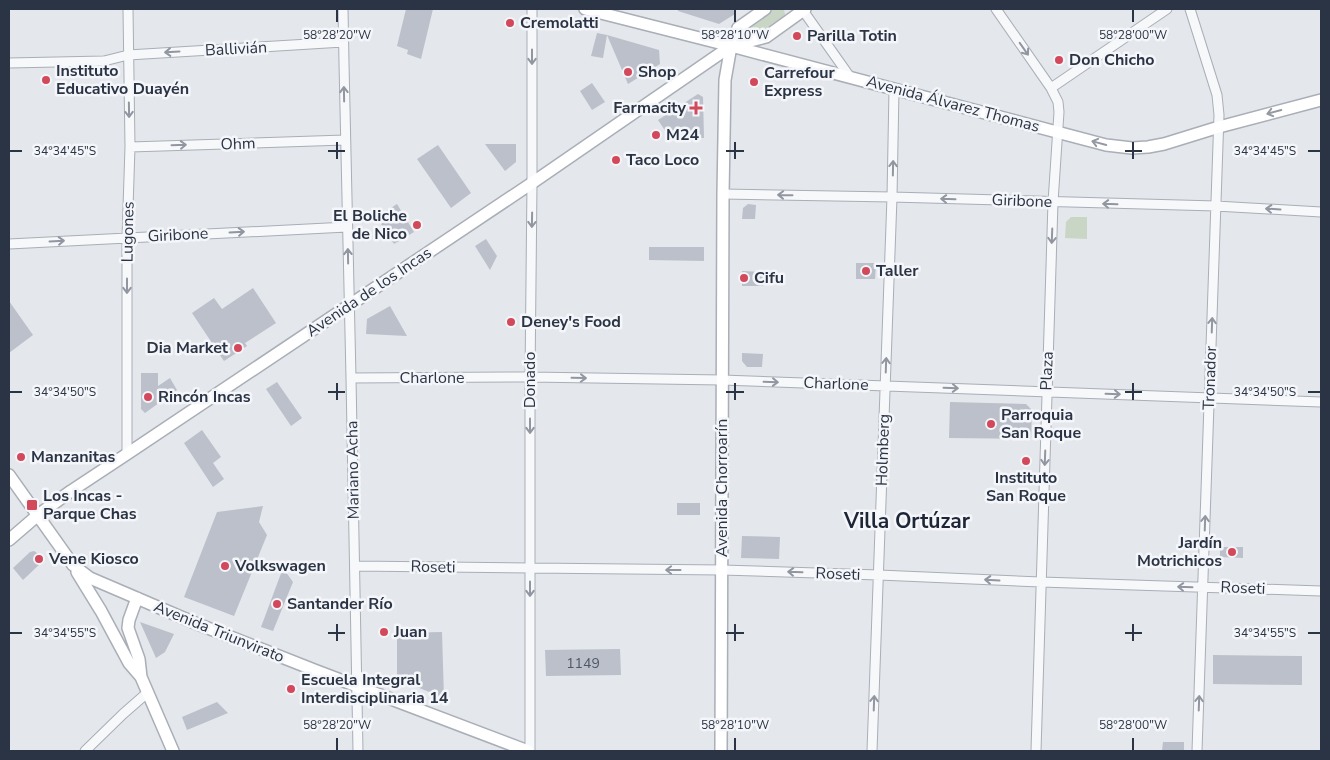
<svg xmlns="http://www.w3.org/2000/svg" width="1330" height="760" font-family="'Nunito Sans',sans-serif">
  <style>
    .green { fill: #c9d6c5 }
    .building { fill: #bbc0ca }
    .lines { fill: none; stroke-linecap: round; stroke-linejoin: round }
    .street-casing { stroke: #a9aeb7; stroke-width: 11 }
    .secondary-casing { stroke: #a9aeb7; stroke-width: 14 }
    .street { stroke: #f7f8fa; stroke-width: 9 }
    .secondary { stroke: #fff; stroke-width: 11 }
    .oneway { stroke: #9196a0 }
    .oneway2 { stroke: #959aa2 }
    .ticks { fill: none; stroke: #2b3445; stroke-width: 2 }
    .poi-dot { fill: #d1495b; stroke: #f4f6f9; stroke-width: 2 }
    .labels { text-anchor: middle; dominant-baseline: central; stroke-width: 5; stroke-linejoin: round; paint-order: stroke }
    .number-label { font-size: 14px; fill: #4f5766 }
    .poi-label { font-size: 16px; font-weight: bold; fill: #2b3445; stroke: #f4f6f9; text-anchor: start }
    .street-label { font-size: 16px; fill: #2b3445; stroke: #f4f6f9 }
    .district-label { font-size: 21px; font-weight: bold; fill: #1d2536; stroke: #f4f6f9 }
    .ticks-label { font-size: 12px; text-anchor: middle; fill: #2b3445; stroke: #f4f6f9; stroke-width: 5; stroke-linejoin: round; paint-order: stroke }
  </style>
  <rect width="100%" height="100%" fill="#e4e7ec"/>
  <!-- green -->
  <path class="green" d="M773,9H784L785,14L784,16L754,36L749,35L746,30L750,24Z
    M1071,217H1087V239L1065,238L1066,222Z"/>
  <!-- building -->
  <path class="building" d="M406,9H433L421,59L407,54L408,50L397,46Z
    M678,9H733L735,14L719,24L678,11Z
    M597,33L607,35L603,58L591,56Z
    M607,35L659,50L660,64L628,84Z
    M592,83L605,102L592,110L580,91Z
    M698,94L703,97L704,138H670L658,120Z
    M485,144H516V162L505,171Z
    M438,145L471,193L451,208L417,159Z
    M397,204L414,232L394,244L381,224L390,218L386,211Z
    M748,204L756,205L755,219H742L743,208Z
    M486,239L497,256L490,270L475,246Z
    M649,247H704V261L649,260Z
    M856,263H876L875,279H856Z
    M742,271L763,272V286H742Z
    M253,288L276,323L245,343L247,346L224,361L192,313L214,298L222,309Z
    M9,301L33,335L9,353Z
    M390,306L407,336L366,334L367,319Z
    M742,353L763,354L762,367H747L742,361Z
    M141,373H158V386L170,378L177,390L145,413L141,409Z
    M277,382L302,418L291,426L266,389Z
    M950,402L1026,404L1032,410L1031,439L949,438Z
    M202,430L221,457L213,463L224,479L213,487L184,443Z
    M677,503H700V515H677Z
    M263,506L259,522L267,535L234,616L184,597L217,512Z
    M742,536L780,537L779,559L741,558Z
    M1220,547H1243V558L1220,557Z
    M34,551L37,553L43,561L23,580L13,568L30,552Z
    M283,568L293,582L273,631L261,627Z
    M140,622L174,634L165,652L156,658Z
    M442,632L444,698L397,679V633Z
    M620,649L621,675L546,676L545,650Z
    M1213,655L1302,656V685L1213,684Z
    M217,702L228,713L187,730L182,717Z
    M1163,742H1184V751H1162Z"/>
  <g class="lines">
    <defs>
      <path id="street" d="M343,9L344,63L351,378L358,751
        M802,9L850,77
        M996,9L1051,88L1058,102L1059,112L1053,202L1036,751
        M1190,9L1217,95L1219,115L1197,751
        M9,63L104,61L128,55L343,42
        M1051,88L1167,9
        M130,147L345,140
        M723,194L892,197L1216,206L1321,212
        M9,244L347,227
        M351,378L530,377L722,380L1321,402
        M127,454V238L130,147L128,9
        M355,566L722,570L879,575L1041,582L1321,591
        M85,751L123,714L147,693
        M530,751V377L532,183V9
        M872,751L892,197L894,89"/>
      <path id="secondary" d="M585,9L731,46L1106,145L1132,148L1148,147L1164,144L1219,127L1321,100
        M9,475L73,565L90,578L195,623L317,671L528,751
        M9,540L38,515L71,491L127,454L532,183L731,46L766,37L805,9
        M77,572L101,611L129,663L141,677
        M137,598L129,620L128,628L139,659L141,677L173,751
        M721,751L723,194L725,80L731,46L738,28L765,9"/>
    </defs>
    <!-- street casing -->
    <use href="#street" class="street-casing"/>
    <!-- secondary casing -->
    <use href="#secondary" class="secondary-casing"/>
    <!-- street -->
    <use href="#street" class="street"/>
    <!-- secondary -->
    <use href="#secondary" class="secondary"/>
  </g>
  <!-- one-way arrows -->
  <defs><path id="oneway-shaft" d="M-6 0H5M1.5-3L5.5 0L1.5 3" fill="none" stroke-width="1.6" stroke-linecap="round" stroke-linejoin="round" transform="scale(1.25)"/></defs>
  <g class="oneway">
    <use href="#oneway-shaft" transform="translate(1024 49) rotate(55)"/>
    <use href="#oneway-shaft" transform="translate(172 52) rotate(177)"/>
    <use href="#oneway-shaft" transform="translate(532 57) rotate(90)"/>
    <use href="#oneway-shaft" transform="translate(344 94) rotate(-91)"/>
    <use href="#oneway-shaft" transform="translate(129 110) rotate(89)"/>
    <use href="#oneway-shaft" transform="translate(179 145) rotate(-2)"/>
    <use href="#oneway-shaft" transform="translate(893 168) rotate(-89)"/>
    <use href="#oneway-shaft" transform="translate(785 195) rotate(-179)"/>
    <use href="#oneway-shaft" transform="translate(948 199) rotate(-178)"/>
    <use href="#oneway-shaft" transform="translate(1110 204) rotate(-178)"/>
    <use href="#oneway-shaft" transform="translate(1273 209) rotate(-177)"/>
    <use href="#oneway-shaft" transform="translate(532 220) rotate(91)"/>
    <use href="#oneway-shaft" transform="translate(237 232) rotate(-3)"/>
    <use href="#oneway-shaft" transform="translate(1052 236) rotate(92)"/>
    <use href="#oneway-shaft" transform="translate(57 241) rotate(-3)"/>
    <use href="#oneway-shaft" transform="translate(348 256) rotate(-91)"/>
    <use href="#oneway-shaft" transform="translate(127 286) rotate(90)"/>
    <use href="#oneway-shaft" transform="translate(1212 325) rotate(-88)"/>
    <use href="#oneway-shaft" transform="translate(886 365) rotate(-88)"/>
    <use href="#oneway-shaft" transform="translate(579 378) rotate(1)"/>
    <use href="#oneway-shaft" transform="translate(771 382) rotate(2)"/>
    <use href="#oneway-shaft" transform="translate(951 388) rotate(2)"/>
    <use href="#oneway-shaft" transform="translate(1113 394) rotate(2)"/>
    <use href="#oneway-shaft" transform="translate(530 426) rotate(90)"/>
    <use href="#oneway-shaft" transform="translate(1045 458) rotate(92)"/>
    <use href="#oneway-shaft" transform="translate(1205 523) rotate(-88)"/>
    <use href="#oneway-shaft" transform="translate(673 570) rotate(-180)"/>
    <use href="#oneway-shaft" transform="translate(795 572) rotate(-178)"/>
    <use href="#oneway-shaft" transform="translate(992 580) rotate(-177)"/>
    <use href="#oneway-shaft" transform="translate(1185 587) rotate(-178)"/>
    <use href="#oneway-shaft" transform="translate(530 589) rotate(90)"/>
    <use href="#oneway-shaft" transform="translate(874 703) rotate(-88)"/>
    <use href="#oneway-shaft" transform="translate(1199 703) rotate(-88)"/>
  </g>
  <g class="oneway2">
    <use href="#oneway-shaft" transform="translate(1274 112) rotate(165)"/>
    <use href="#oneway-shaft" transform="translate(1099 143) rotate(-165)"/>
  </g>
  <!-- ticks -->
  <path class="ticks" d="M337,10V22M735,10V22M1133,10V22M337,142V159M735,142V159M1133,142V159M10,151H22M328,151H345M726,151H744M1125,151H1142M1308,151H1320M337,383V400M735,383V400M1133,383V400M10,392H22M328,392H345M726,392H744M1125,392H1142M1308,392H1320M337,624V641M735,624V641M1133,624V641M10,633H22M328,633H345M726,633H744M1125,633H1142M1308,633H1320M337,738V750M735,738V750M1133,738V750"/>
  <!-- markers -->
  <g class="poi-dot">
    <circle cx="510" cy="23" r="5"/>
    <circle cx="797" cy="36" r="5"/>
    <circle cx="1059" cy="60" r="5"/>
    <circle cx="628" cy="72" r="5"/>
    <circle cx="46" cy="80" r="5"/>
    <circle cx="754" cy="82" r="5"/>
    <path d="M693.5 100.5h5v5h5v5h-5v5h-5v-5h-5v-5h5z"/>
    <circle cx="656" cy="135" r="5"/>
    <circle cx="616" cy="160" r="5"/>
    <circle cx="417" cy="225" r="5"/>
    <circle cx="866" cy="271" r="5"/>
    <circle cx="744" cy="278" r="5"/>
    <circle cx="511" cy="322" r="5"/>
    <circle cx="238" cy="348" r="5"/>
    <circle cx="148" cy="397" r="5"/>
    <circle cx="991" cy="424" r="5"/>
    <circle cx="21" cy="457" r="5"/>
    <circle cx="1026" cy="461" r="5"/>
    <rect x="26" y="499" width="12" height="12" rx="2.5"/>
    <circle cx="1232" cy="552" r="5"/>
    <circle cx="39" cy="559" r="5"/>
    <circle cx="225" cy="566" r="5"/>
    <circle cx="277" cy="604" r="5"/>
    <circle cx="384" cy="632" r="5"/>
    <circle cx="291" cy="689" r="5"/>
  </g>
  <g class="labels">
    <!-- number labels -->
    <g class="number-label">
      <text x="583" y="663">1149</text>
    </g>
    <!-- poi labels -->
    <g class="poi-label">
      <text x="520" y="23">Cremolatti</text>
      <text x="807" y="36">Parilla Totin</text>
      <text x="1069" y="60">Don Chicho</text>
      <text x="56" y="71">Instituto<tspan x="56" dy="18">Educativo Duayén</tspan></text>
      <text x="638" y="72">Shop</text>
      <text x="764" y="73">Carrefour<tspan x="764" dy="18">Express</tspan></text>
      <text x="686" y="108" text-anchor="end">Farmacity</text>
      <text x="666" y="135">M24</text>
      <text x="626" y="160">Taco Loco</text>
      <text x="407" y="216" text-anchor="end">El Boliche<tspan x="407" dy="18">de Nico</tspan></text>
      <text x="876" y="271">Taller</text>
      <text x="754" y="278">Cifu</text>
      <text x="521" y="322">Deney's Food</text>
      <text x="228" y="348" text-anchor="end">Dia Market</text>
      <text x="158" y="397">Rincón Incas</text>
      <text x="1001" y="415">Parroquia<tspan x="1001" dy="18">San Roque</tspan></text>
      <text x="31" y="457">Manzanitas</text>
      <text x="1026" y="478" text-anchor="middle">Instituto<tspan x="1026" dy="18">San Roque</tspan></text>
      <text x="43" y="496">Los Incas -<tspan x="43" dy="18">Parque Chas</tspan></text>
      <text x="1222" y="543" text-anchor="end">Jardín<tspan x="1222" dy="18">Motrichicos</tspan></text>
      <text x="49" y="559">Vene Kiosco</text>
      <text x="235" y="566">Volkswagen</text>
      <text x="287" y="604">Santander Río</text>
      <text x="394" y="632">Juan</text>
      <text x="301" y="680">Escuela Integral<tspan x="301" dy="18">Interdisciplinaria 14</tspan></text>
    </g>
    <!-- street labels -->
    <g class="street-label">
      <text transform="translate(236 49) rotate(-3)">Ballivián</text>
      <text transform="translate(953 104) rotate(15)">Avenida Álvarez Thomas</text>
      <text transform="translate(238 144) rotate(-2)">Ohm</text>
      <text transform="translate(1022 201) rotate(2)">Giribone</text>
      <text transform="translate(128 232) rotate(-89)">Lugones</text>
      <text transform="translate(178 235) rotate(-3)">Giribone</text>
      <text transform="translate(369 292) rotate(-34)">Avenida de los Incas</text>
      <text transform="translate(1047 371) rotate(-88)">Plaza</text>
      <text x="432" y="378">Charlone</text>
      <text transform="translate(1210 378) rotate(-88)">Tronador</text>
      <text transform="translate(530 380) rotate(-90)">Donado</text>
      <text transform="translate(836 384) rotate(2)">Charlone</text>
      <text transform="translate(883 450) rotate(-88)">Holmberg</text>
      <text transform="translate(353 470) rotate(-91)">Mariano Acha</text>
      <text transform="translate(722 488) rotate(-90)">Avenida Chorroarín</text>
      <text transform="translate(433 567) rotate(1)">Roseti</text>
      <text transform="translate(838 574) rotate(2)">Roseti</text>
      <text transform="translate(1243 588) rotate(2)">Roseti</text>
      <text transform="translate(219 632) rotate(22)">Avenida Triunvirato</text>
    </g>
    <!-- district labels -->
    <g class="district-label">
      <text x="907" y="521">Villa Ortúzar</text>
    </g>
  </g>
  <g class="ticks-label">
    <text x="337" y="39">58°28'20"W</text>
    <text x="735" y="39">58°28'10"W</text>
    <text x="1133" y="39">58°28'00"W</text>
    <text x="65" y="155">34°34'45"S</text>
    <text x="1265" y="155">34°34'45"S</text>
    <text x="65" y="396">34°34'50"S</text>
    <text x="1265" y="396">34°34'50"S</text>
    <text x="65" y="637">34°34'55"S</text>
    <text x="1265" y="637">34°34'55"S</text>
    <text x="337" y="729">58°28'20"W</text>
    <text x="735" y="729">58°28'10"W</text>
    <text x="1133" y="729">58°28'00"W</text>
  </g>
  <!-- border -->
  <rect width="1330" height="760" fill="none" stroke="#2b3445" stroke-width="20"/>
</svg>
